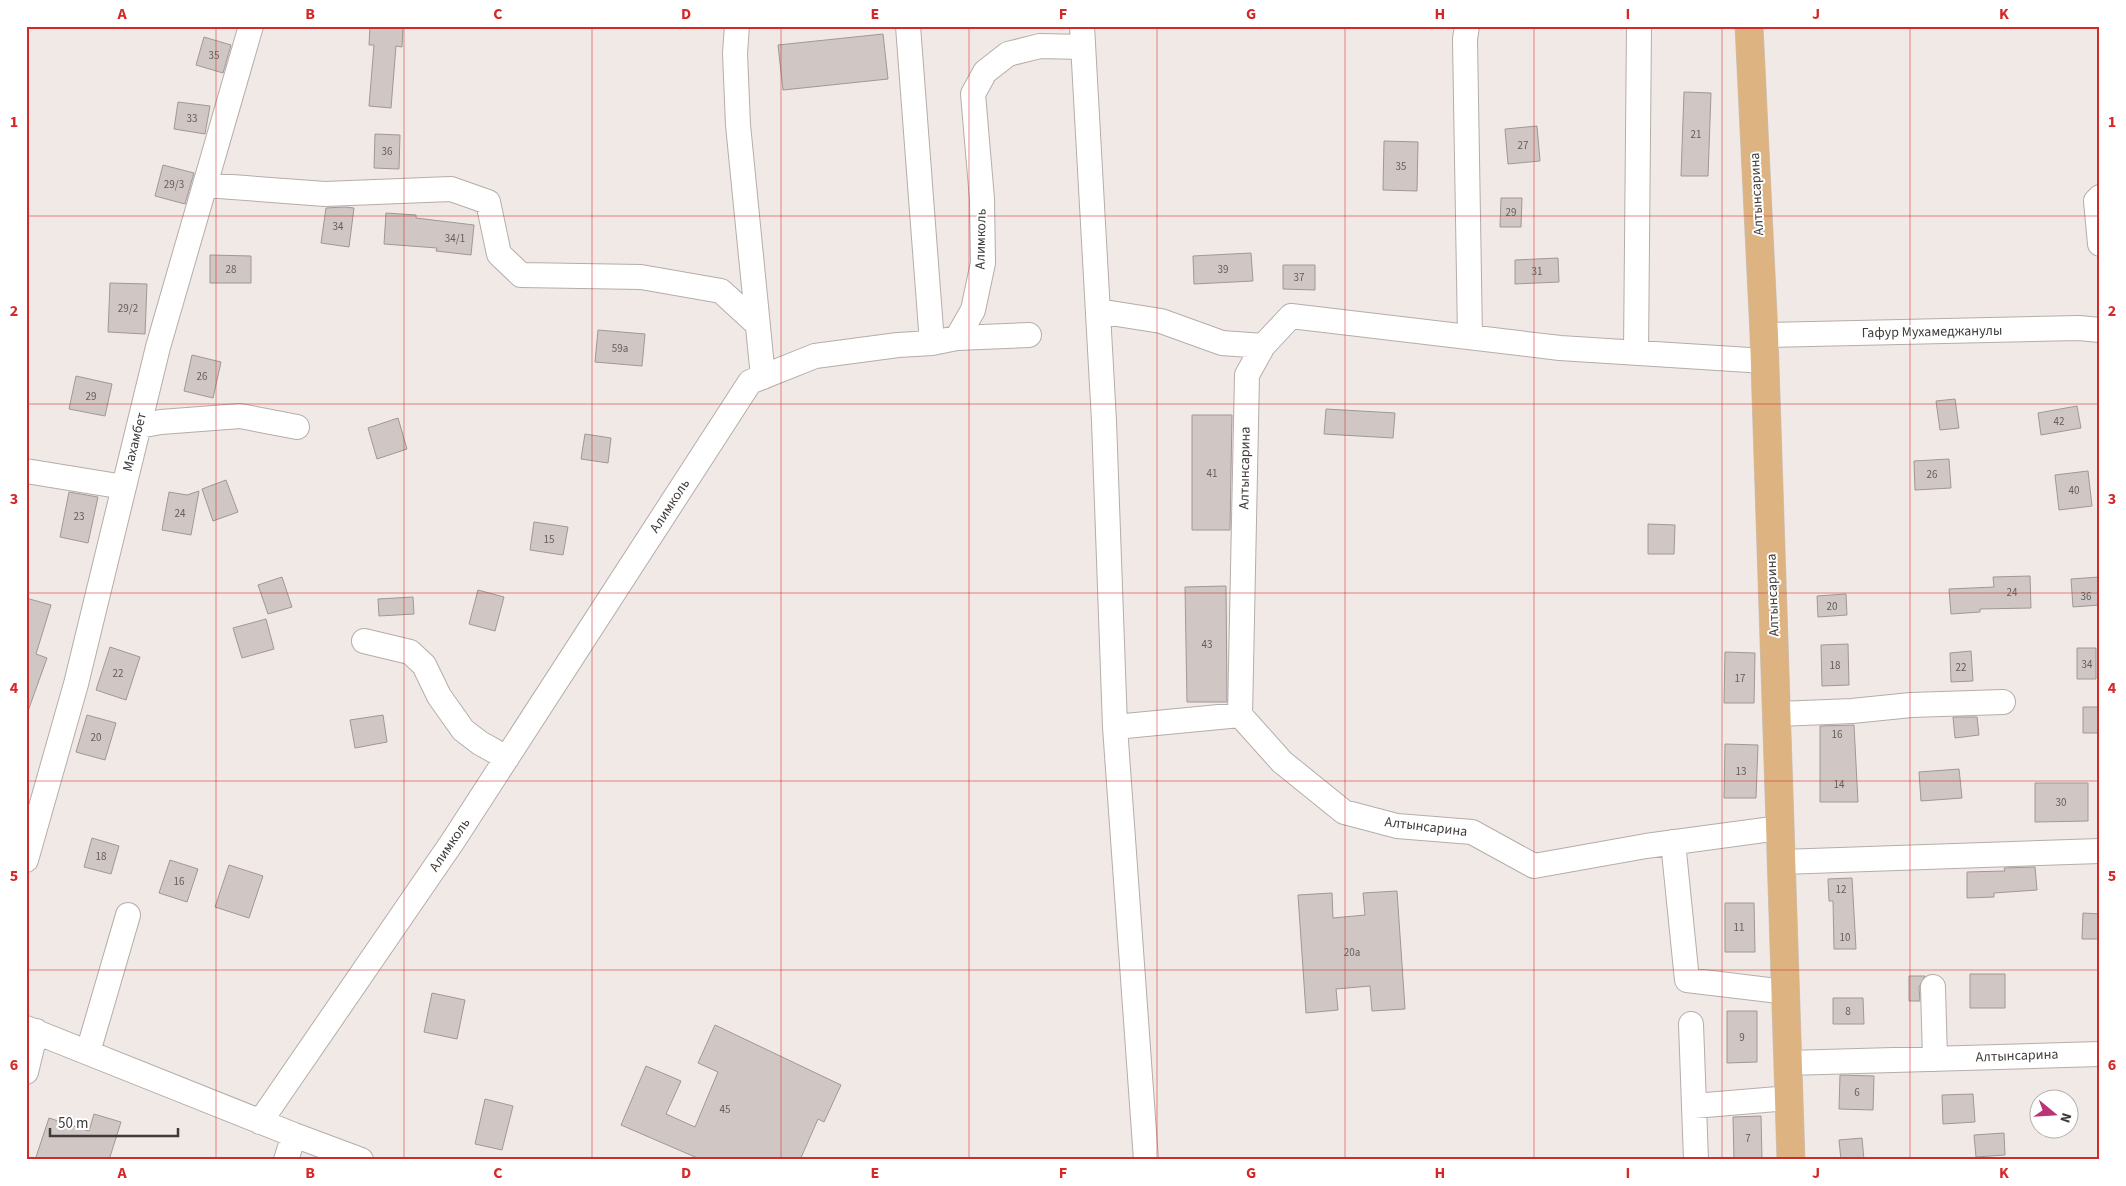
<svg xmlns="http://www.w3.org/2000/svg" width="2126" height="1186" font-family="'Source Sans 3',sans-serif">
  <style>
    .building { fill: #d0c7c4; stroke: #a09895 }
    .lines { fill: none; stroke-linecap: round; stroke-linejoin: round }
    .minor-casing { stroke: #b5ada9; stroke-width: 26 }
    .major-casing { stroke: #c9c8c8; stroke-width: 29 }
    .minor { stroke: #fff; stroke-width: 24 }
    .major { stroke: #ddb382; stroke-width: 28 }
    .grid { fill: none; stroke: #d62828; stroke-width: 1; stroke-opacity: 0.55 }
    .labels { text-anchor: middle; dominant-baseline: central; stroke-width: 4; stroke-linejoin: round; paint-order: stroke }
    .number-label { font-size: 11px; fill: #625e5c }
    .street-label { font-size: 14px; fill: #3e3b39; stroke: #fff }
    .neatline { fill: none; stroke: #d62828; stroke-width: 2 }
    .grid-label { font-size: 16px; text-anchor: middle; font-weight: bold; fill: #d62828 }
  </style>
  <rect width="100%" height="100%" fill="#f1e9e5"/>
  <!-- building -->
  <path class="building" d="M370,26H403L402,47L396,46L391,108L369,106L374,45H369Z
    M883,34L888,79L783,90L778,45Z
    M204,37L231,45L223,73L196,65Z
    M1684,92L1711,93L1708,176H1681Z
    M178,102L210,106L205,134L174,129Z
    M1537,126L1540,161L1508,164L1505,129Z
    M375,134L400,135L399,169L374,168Z
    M1384,141L1418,142L1417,191L1383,190Z
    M163,165L194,173L185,204L155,196Z
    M1501,198H1522L1521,227H1500Z
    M345,207L354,208L349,247L321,243L326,208Z
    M386,213L416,215V218L474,225L471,255L436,251L437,248L384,244Z
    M1251,253L1253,281L1194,284L1193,256Z
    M210,255L251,256V283H210Z
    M1558,258L1559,282L1515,284V260Z
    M1283,265H1315V290L1283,289Z
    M110,283L147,284L145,334L108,332Z
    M598,330L645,334L642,366L595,362Z
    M192,355L221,362L213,398L184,391Z
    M76,376L112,384L105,416L69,409Z
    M1955,399L1959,428L1940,430L1936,401Z
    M2077,406L2081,428L2041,435L2038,413Z
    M1326,409L1395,413L1393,438L1324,434Z
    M1192,415H1232L1230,530H1192Z
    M398,418L407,449L377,459L368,428Z
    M585,434L611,438L608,463L581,459Z
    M1949,459L1951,488L1915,490L1914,461Z
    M2088,471L2092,506L2059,510L2055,475Z
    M226,480L238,512L213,521L202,489Z
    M199,491L191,535L162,530L169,492L187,495Z
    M69,492L98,497L88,543L60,537Z
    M534,522L568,527L563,555L530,550Z
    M1648,524L1675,525L1674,554H1648Z
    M2030,576L2031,608L1980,609V612L1951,614L1949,589L1994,587L1993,577Z
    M282,577L292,607L268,614L258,585Z
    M2099,577L2100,605L2073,607L2071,579Z
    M1226,586L1227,702H1187L1185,587Z
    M478,590L504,597L495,631L469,624Z
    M1846,594L1847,615L1818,617L1817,596Z
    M413,597L414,614L379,616L378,599Z
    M26,598L51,605L36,654L47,658L28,711Z
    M266,619L274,649L242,658L233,628Z
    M1848,644L1849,685L1822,686L1821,645Z
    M110,647L140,657L126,700L96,690Z
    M2077,648H2096V679H2077Z
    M1971,651L1973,681L1951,682L1950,653Z
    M1725,652L1755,653L1754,703H1724Z
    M2083,707H2100V733H2083Z
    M87,715L116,723L105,760L76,752Z
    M383,715L387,742L355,748L350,720Z
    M1953,717H1977L1979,735L1955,738Z
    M1854,725L1858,802H1820V726Z
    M1725,744L1758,745L1756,798H1724Z
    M1959,769L1962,798L1921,801L1919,772Z
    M2035,783H2088V821L2035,822Z
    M92,838L119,846L111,874L84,867Z
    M170,860L198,869L187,902L159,893Z
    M229,865L263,876L249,918L215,907Z
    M2035,867L2037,890L1994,893V897L1967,898V872L2005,871L2004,868Z
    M1852,878L1856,949H1834L1833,901H1829L1828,879Z
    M1397,891L1405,1009L1372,1011L1370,986L1336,989L1338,1010L1306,1013L1298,895L1332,893L1333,918L1365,915L1363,893Z
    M1725,903H1754L1755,952H1725Z
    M2083,913L2100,914V939H2082Z
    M1970,974H2005V1008H1970Z
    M1909,976H1925L1919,987L1920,1001H1909Z
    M432,993L465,1000L457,1039L424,1032Z
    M1833,998H1863L1864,1024H1833Z
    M1727,1011H1757V1062L1727,1063Z
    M715,1025L841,1085L824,1122L818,1119L800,1160H702L621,1125L646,1066L681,1081L666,1114L695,1127L718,1072L698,1063Z
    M1840,1075L1874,1076L1873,1110L1839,1109Z
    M1973,1094L1975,1122L1943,1124L1942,1095Z
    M485,1099L513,1106L502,1150L475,1144Z
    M94,1114L121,1122L109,1160H35L49,1118L89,1131Z
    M1761,1116L1762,1160H1734L1733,1117Z
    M2004,1133L2005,1155L1976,1157L1974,1135Z
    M1862,1138L1864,1160H1841L1839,1140Z"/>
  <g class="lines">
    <defs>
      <path id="minor" d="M737,26L735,53L738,125L763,377
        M908,26L932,343
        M1082,26L1104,421L1115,727L1146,1160
        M1467,26L1465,39L1470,337
        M205,185L325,194L451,189L488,202L499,254L521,275L641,277L721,291L758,325
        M2100,197L2096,201L2100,244
        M1098,311L1161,321L1222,343L1263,346L1291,316L1560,348L1765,361
        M1764,335L2079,328L2100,330
        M957,338L1029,335
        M1263,346L1247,375L1240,715L1282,762L1344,812L1397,826L1472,832L1534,866L1646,846L1780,828
        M1636,352L1639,26
        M139,426L161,422L240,416L297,427
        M26,471L124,487
        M364,641L410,652L424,665L439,696L463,730L480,743L507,758
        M1777,714L1852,711L1911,705L2003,702
        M1115,727L1240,715
        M1673,842L1687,980L1786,992
        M26,860L76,684L158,347L251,26
        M1782,862L2100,851
        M1933,987L1935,1059
        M1691,1024L1696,1160
        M26,1028L294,1135L361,1160
        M88,1052L128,915
        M1788,1063L2100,1054
        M26,1072L36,1031
        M1694,1106L1789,1098
        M260,1122L453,841L750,382L815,356L898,345L932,343L957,338L973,310L983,263L982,199L973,94L985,72L1008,54L1040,46L1083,47
        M286,1160L294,1135"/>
      <path id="major" d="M1749,26L1764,335L1791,1160"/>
    </defs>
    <!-- minor casing -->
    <use href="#minor" class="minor-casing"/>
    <!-- major casing -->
    <use href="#major" class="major-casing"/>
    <!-- minor -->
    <use href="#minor" class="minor"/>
    <!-- major -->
    <use href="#major" class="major"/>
  </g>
  <!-- grid -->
  <path class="grid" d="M216,26V1160M404,26V1160M592,26V1160M781,26V1160M969,26V1160M1157,26V1160M1345,26V1160M1534,26V1160M1722,26V1160M1910,26V1160M26,216H2100M26,404H2100M26,593H2100M26,781H2100M26,970H2100"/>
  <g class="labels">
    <!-- number labels -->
    <g class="number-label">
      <text x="214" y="55">35</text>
      <text x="192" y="118">33</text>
      <text x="1696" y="134">21</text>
      <text x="1523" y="145">27</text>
      <text x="387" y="151">36</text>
      <text x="1401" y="166">35</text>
      <text x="174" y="184">29/3</text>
      <text x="1511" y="212">29</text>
      <text x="338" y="226">34</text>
      <text x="455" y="238">34/1</text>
      <text x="231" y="269">28</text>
      <text x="1223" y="269">39</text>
      <text x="1537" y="271">31</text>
      <text x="1299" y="277">37</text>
      <text x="128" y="308">29/2</text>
      <text x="620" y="348">59а</text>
      <text x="202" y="376">26</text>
      <text x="91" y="396">29</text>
      <text x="2059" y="421">42</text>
      <text x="1212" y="473">41</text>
      <text x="1932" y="474">26</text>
      <text x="2074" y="490">40</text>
      <text x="180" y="513">24</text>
      <text x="79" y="516">23</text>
      <text x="549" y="539">15</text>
      <text x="2012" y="592">24</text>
      <text x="2086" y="596">36</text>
      <text x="1832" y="606">20</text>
      <text x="1207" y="644">43</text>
      <text x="2087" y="664">34</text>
      <text x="1835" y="665">18</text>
      <text x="1961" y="667">22</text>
      <text x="118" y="673">22</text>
      <text x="1740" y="678">17</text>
      <text x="1837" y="734">16</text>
      <text x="96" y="737">20</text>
      <text x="1741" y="771">13</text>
      <text x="1839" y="784">14</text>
      <text x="2061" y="802">30</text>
      <text x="101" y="856">18</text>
      <text x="179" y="881">16</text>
      <text x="1841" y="889">12</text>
      <text x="1739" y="927">11</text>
      <text x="1845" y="937">10</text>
      <text x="1352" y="952">20а</text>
      <text x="1848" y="1011">8</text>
      <text x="1742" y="1037">9</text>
      <text x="1857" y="1092">6</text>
      <text x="725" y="1109">45</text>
      <text x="1748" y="1138">7</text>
    </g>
    <!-- street labels -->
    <g class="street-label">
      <text transform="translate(1757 194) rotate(-93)">Алтынсарина</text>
      <text transform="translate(981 239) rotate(-89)">Алимколь</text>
      <text transform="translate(1932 332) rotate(-1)">Гафур Мухамеджанулы</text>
      <text transform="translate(135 442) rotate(-76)">Махамбет</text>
      <text transform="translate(1245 468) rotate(-89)">Алтынсарина</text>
      <text transform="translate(670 506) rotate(-57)">Алимколь</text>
      <text transform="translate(1773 595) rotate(-92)">Алтынсарина</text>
      <text transform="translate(1426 827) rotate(7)">Алтынсарина</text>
      <text transform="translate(450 845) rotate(-56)">Алимколь</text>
      <text transform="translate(2017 1056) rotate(-2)">Алтынсарина</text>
    </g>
  </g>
  <!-- border -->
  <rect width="2126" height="1186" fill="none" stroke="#ffffff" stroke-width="55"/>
  <!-- north arrow -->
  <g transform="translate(2054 1114) rotate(108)"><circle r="24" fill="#ffffff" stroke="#b2b1b0"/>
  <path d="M0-4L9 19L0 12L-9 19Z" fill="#ba3477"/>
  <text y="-8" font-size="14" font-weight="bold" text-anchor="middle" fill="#3e3b39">N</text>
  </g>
  <!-- scale -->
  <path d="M50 1128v8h128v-8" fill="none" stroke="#3e3b39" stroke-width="2.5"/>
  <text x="58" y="1128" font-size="15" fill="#3e3b39" stroke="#ffffff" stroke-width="4" paint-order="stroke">50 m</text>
  <rect x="28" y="28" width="2070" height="1130" class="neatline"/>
  <g class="grid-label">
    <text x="122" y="19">A</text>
    <text x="310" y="19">B</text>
    <text x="498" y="19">C</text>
    <text x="686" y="19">D</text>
    <text x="875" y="19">E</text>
    <text x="1063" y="19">F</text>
    <text x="1251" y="19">G</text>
    <text x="1440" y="19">H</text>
    <text x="1628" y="19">I</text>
    <text x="1816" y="19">J</text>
    <text x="2004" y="19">K</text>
    <text x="14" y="127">1</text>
    <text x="2112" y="127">1</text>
    <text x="14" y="316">2</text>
    <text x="2112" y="316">2</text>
    <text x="14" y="504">3</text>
    <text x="2112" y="504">3</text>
    <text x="14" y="693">4</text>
    <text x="2112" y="693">4</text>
    <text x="14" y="881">5</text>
    <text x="2112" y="881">5</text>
    <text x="14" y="1070">6</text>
    <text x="2112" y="1070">6</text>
    <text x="122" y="1178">A</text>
    <text x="310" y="1178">B</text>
    <text x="498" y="1178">C</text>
    <text x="686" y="1178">D</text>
    <text x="875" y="1178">E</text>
    <text x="1063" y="1178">F</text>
    <text x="1251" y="1178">G</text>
    <text x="1440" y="1178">H</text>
    <text x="1628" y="1178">I</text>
    <text x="1816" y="1178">J</text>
    <text x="2004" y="1178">K</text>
  </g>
</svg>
